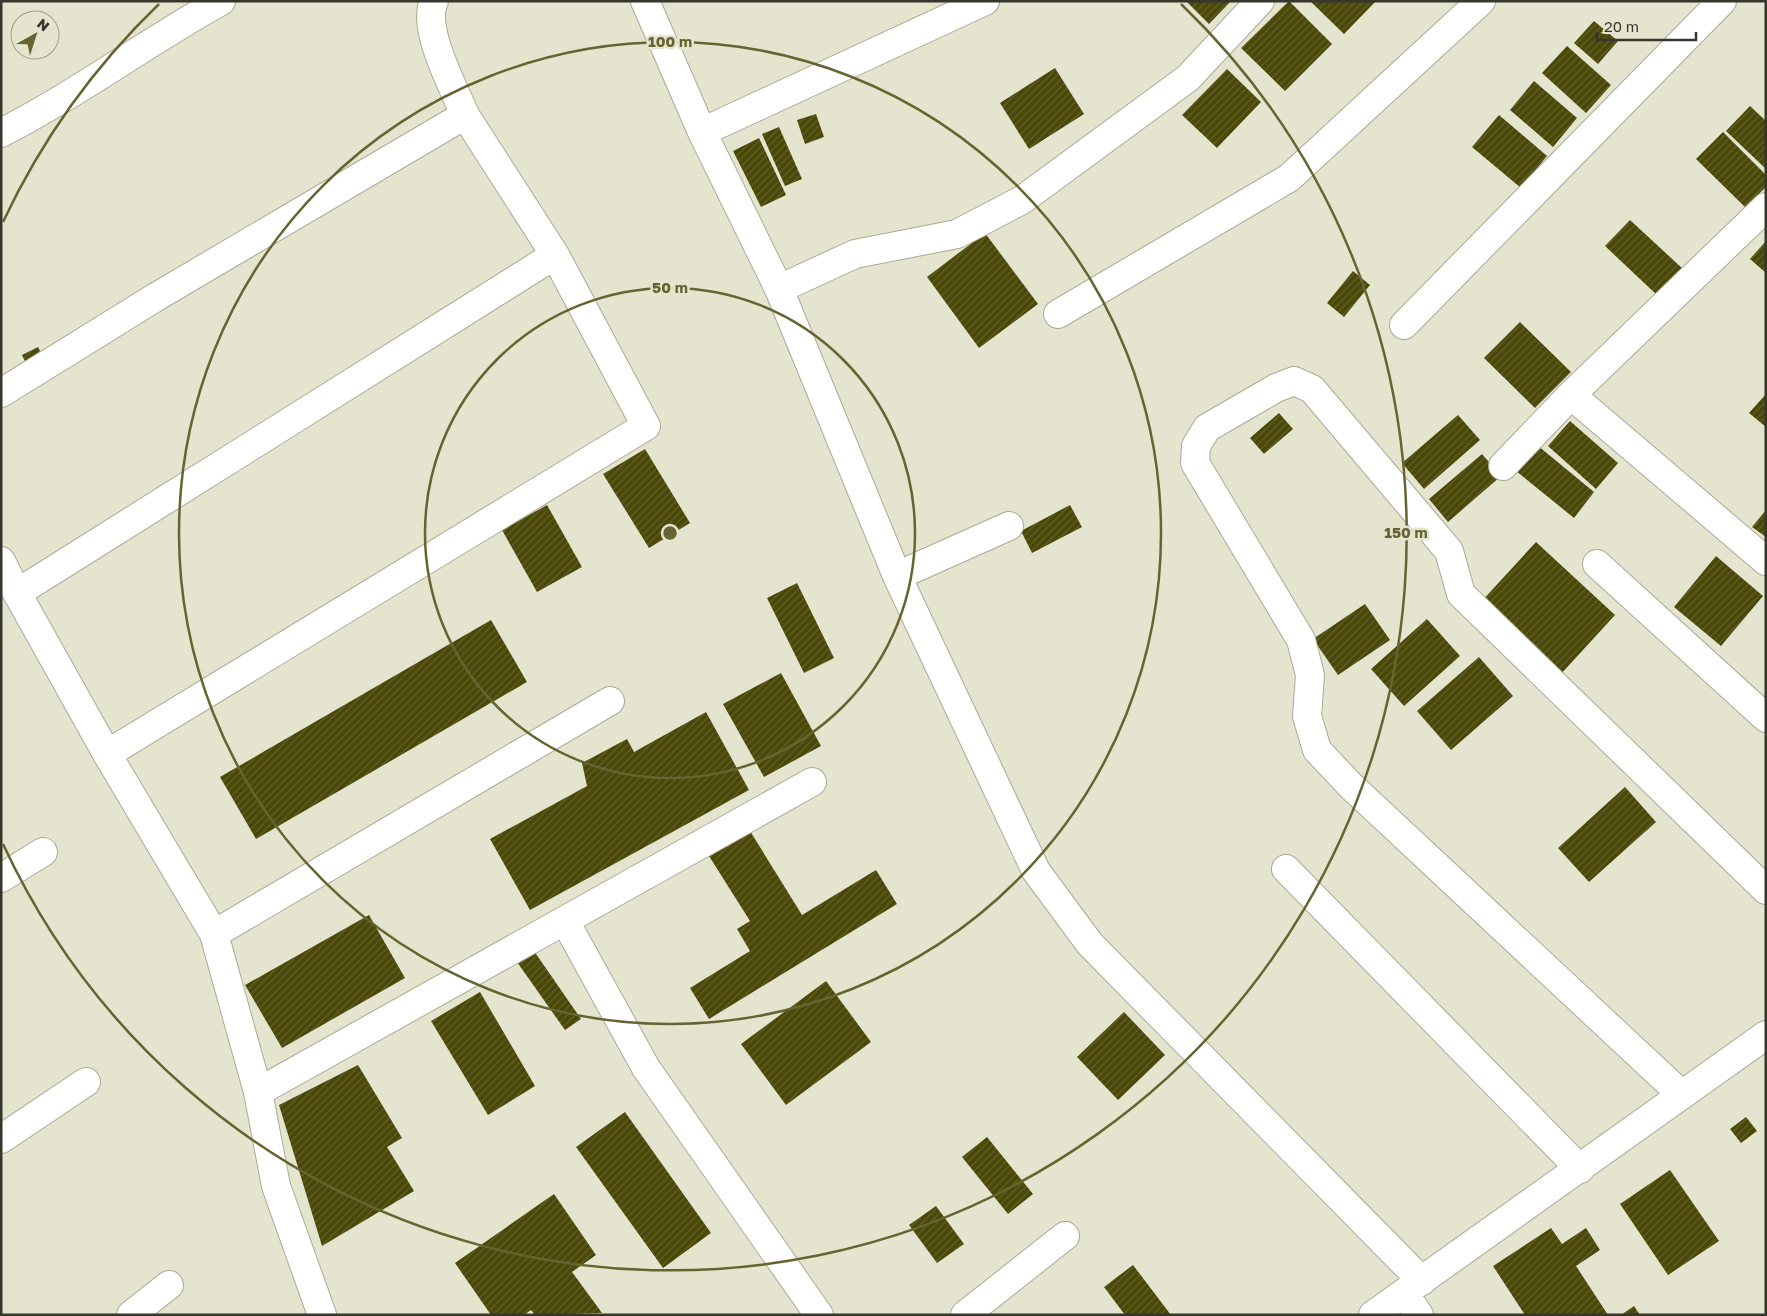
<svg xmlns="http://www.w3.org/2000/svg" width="1767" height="1316" font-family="'Golos Text',sans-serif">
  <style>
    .building { fill: url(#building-hatch) }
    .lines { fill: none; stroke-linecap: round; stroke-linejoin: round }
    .minor-casing { stroke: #aaaa95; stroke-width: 30 }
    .minor { stroke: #fff; stroke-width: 28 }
    .ring { fill: none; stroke: #676431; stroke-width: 2.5 }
    .centre { fill: #676431; stroke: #e5e5cf; stroke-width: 2.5 }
    .ring-label { font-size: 15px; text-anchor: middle; font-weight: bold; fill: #676431; stroke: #e5e5cf; stroke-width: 5; stroke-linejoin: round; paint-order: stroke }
  </style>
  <defs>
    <pattern id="building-hatch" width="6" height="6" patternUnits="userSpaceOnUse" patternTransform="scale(1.25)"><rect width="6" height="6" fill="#4a4707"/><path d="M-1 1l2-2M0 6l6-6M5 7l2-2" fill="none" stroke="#62602c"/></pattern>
  </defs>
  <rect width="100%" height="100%" fill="#e5e5cf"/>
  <!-- building -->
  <path class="building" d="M1186,1H1231L1209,24Z
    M1289,1L1332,44L1285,91L1241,48Z
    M1310,1H1376L1344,34Z
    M1594,21L1618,41L1598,64L1574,43Z
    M1567,46L1611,85L1586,113L1542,73Z
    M1055,68L1084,114L1029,149L1000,103Z
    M1227,69L1261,102L1217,148L1182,115Z
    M1534,81L1577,118L1553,147L1510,110Z
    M1750,106L1766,121V169L1726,131Z
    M816,114L824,137L805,144L797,120Z
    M1499,115L1547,156L1521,188L1472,147Z
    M779,127L802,179L785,186L762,134Z
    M1723,132L1766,175V187L1745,207L1696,159Z
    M759,138L786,195L761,207L733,151Z
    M1630,220L1683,269L1658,296L1605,246Z
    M985,233L1038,304L979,348L927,277Z
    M1766,241V273L1750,259Z
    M1353,271L1370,285L1344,317L1327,303Z
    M1520,322L1571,372L1535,408L1484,358Z
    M38,347L46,362L29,370L22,355Z
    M1766,394V427L1749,413Z
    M1279,413L1293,429L1264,454L1250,438Z
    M1458,415L1480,440L1424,489L1402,463Z
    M1570,421L1618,463L1596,489L1548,446Z
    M1537,445L1594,492L1574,518L1516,471Z
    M645,449L690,523L649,548L603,474Z
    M1482,454L1501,476L1448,522L1429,499Z
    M547,505L582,567L537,592L502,530Z
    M1070,505L1082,527L1032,553L1021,531Z
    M1766,510V537L1752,527Z
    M1536,542L1615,615L1560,675L1480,603Z
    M1716,556L1763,596L1721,646L1674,607Z
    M797,583L834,658L804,673L767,598Z
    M1365,604L1390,640L1338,675L1313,639Z
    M1427,619L1460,656L1404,706L1371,669Z
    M491,620L527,682L256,839L220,777Z
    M1479,657L1513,696L1451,750L1417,711Z
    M781,673L821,746L764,777L723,704Z
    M706,712L749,790L530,910L490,839L587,786L582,763L627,739L634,752Z
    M1625,787L1656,822L1589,882L1558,848Z
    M750,831L802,915L876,870L897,904L709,1019L690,988L750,951L737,929L750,921L709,856Z
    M369,915L405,978L282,1048L245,985Z
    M534,951L581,1019L565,1030L517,962Z
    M826,981L871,1042L786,1105L741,1044Z
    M480,992L535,1086L488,1115L431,1021Z
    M1124,1012L1165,1055L1118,1100L1077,1057Z
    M358,1065L402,1138L387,1147L414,1191L322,1246L279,1105Z
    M625,1112L711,1233L663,1268L576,1147Z
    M1746,1117L1757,1131L1741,1143L1730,1129Z
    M987,1137L1033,1194L1008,1214L962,1157Z
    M1670,1170L1719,1241L1668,1275L1620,1204Z
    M554,1194L596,1255L572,1272L602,1313L535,1315L531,1310L524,1315H491L455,1263Z
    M936,1206L964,1244L937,1263L909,1225Z
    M1551,1228L1562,1244L1586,1228L1600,1250L1576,1266L1608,1315H1525L1493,1266Z
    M1133,1265L1171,1315H1125L1104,1287Z
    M1634,1306L1640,1315H1621Z"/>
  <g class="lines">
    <defs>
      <path id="minor" d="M645,1L702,132L779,289L897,576L1036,871L1090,944L1422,1281
        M702,132L985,1
        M1,133C77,94 146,43 221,1
        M779,289L855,254L957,234L1022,200L1188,78L1260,1
        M1058,314L1289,178L1481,1
        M1404,325L1722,1
        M1,393L156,297L465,115C454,88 421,28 434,1
        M1571,395L1766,561
        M1503,466L1571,395L1766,207
        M1,561L17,593L107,754L214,934L258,1092L276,1186L322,1315
        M1597,564L1766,718
        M897,576L1009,526
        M17,593L555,255
        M107,754L646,426L555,255L465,115
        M1286,869L1580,1169
        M1,878L43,852
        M565,921L646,1068L819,1315
        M214,934L610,701
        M258,1092L812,782
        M1682,1095L1351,786L1317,750L1307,716L1310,675L1301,640L1195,463L1196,446L1207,428L1276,388L1294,381L1312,389L1449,551L1461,594L1766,890
        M1,1139L86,1082
        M1405,1294L1419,1315
        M131,1315L169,1285
        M965,1315L1065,1236
        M1373,1315L1766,1035"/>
    </defs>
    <!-- minor casing -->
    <use href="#minor" class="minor-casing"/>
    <!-- minor -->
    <use href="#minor" class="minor"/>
  </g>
  <!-- distance rings -->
  <g class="ring">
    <circle cx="670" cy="533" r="245"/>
    <circle cx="670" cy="533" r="491"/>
    <path d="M3 222A736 736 0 0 1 159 4M1181 4A736 736 0 1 1 3 844"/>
  </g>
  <circle cx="670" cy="533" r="8" class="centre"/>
  <g class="ring-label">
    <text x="670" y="47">100 m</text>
    <text x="670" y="293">50 m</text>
    <text x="1406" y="538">150 m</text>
  </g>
  <!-- border -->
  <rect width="1767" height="1316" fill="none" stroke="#36362d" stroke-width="5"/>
  <!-- north arrow -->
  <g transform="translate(35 35) rotate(39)"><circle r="24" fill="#e5e5cf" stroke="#9f9f8e"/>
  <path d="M0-4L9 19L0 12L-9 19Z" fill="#676431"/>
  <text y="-8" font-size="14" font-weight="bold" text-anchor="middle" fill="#36362d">N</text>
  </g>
  <!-- scale -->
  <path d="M1597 32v8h99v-8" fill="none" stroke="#36362d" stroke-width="2.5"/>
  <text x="1604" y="32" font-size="15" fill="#36362d" stroke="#e5e5cf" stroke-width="4" paint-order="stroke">20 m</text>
</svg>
